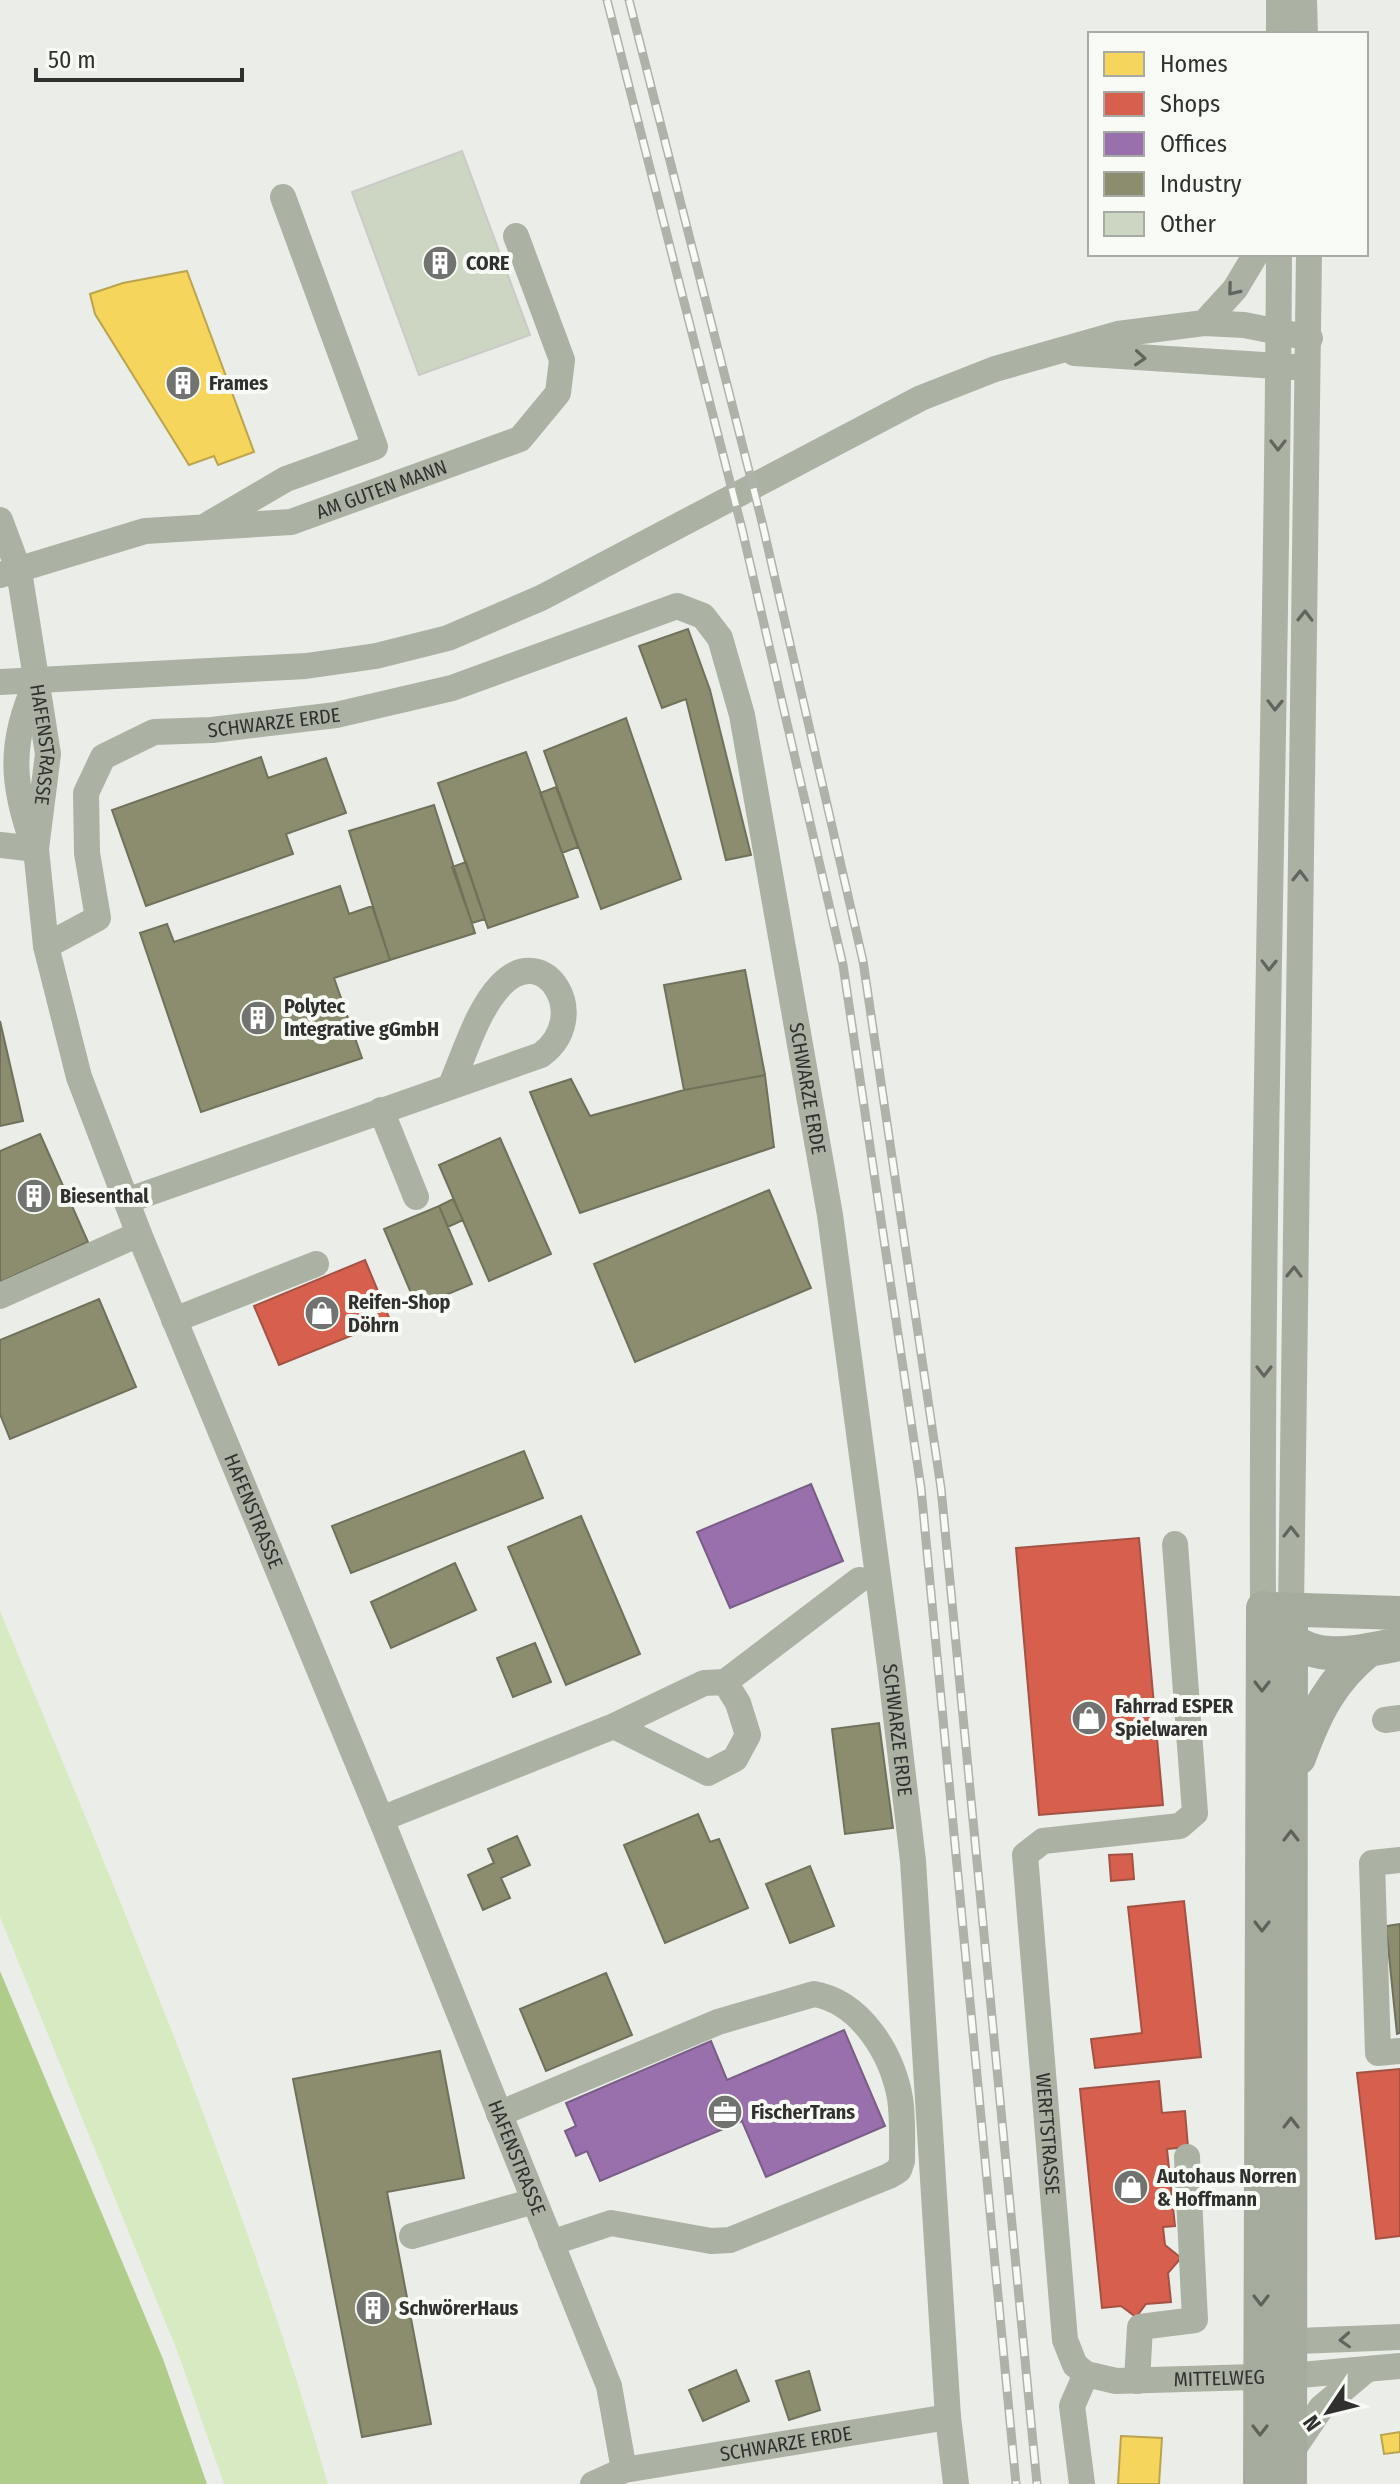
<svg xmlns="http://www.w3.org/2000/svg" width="1400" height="2484" font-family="'Fira Sans Condensed',sans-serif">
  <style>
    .green { fill: #d8eac2 }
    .water { fill: #b0cc8a }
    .homes { fill: #f6d55c; stroke: #bba44e; stroke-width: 2 }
    .shops { fill: #d6604d; stroke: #a45244; stroke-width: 2 }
    .offices { fill: #9970ab; stroke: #7a5d86; stroke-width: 2 }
    .industry { fill: #8c8c6e; stroke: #70715b; stroke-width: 2 }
    .building { fill: #cdd6c2; stroke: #cacbc9; stroke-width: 2 }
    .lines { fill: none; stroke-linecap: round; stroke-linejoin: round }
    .minor { stroke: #abb2a4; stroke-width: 26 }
    .major { stroke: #a5ac9e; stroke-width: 34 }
    .rail-casing { stroke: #afb2a9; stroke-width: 9 }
    .rail { stroke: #f8fbf5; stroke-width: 6; stroke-dasharray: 18; stroke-linecap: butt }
    .oneway { stroke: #61655e }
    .oneway2 { stroke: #5f625b }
    .labels { text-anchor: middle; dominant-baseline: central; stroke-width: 8; stroke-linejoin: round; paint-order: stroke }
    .poi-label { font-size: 20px; font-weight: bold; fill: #30312f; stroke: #f8fbf5; text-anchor: start }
    .street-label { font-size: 20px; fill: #30312f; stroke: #f8fbf5 }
  </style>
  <rect width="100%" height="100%" fill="#ebede9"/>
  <!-- green -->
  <path class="green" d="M0,1611C119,1898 242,2185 328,2484H224L178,2353L0,1917Z"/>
  <!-- water -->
  <path class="water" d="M0,1971L163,2359L207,2484H0Z"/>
  <!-- homes -->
  <path class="homes" d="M187,271L254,452L218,465L214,456L189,465L95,314L90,294L123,283Z
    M1400,2432V2452L1384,2454L1381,2435Z
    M1121,2436L1162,2438L1159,2484H1118Z"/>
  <!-- shops -->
  <path class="shops" d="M365,1260L390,1320L279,1365L254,1306Z
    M1139,1538L1163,1805L1039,1815L1016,1548Z
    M1132,1854L1134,1879L1111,1881L1109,1855Z
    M1184,1901L1201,2057L1095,2068L1091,2039L1142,2033L1128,1907Z
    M1400,2069V2236L1376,2239L1357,2073Z
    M1159,2081L1162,2113L1185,2111L1188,2147L1167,2149L1175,2226L1163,2227L1165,2245L1181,2258L1168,2273L1171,2302L1146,2304L1136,2317L1121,2306L1102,2308L1080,2089Z"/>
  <!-- offices -->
  <path class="offices" d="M811,1484L843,1561L730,1608L697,1532Z
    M844,2030L885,2126L766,2177L742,2121L600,2181L587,2151L576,2156L565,2131L576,2126L566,2103L711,2041L727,2080Z"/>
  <!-- industry -->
  <path class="industry" d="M688,629L710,690L751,855L726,860L686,699L662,708L639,646Z
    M626,718L681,879L601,909L544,751Z
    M526,752L578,897L488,928L438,783Z
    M261,757L268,778L326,758L346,813L286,834L293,854L146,906L112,810Z
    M556,787L578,847L562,853L540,793Z
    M434,805L475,933L390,960L349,831Z
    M466,862L485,919L472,923L452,867Z
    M340,886L349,914L372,906L390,960L334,978L362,1058L201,1112L140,933L167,924L174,942Z
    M745,970L765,1075L684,1090L664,985Z
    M0,1021L23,1121L0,1126Z
    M765,1075L774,1147L580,1213L530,1092L571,1079L590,1116L684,1090Z
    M40,1134L88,1242L0,1282V1151Z
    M500,1138L551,1254L489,1281L439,1165Z
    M769,1190L811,1288L635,1362L594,1264Z
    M453,1199L463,1220L448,1227L439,1206Z
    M439,1206L472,1284L417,1307L384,1229Z
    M99,1299L136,1387L10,1439L0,1414V1340Z
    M524,1451L543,1498L351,1573L332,1526Z
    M581,1516L640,1654L566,1685L508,1547Z
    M455,1563L476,1610L391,1648L371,1602Z
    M535,1643L551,1682L513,1697L497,1658Z
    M879,1723L893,1828L845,1834L832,1729Z
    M698,1814L710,1842L719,1839L748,1908L665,1943L624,1845Z
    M517,1836L530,1865L501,1878L510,1898L483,1910L468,1875L494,1863L488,1849Z
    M810,1866L834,1926L790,1943L766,1884Z
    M1400,1924V2033L1397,2034L1386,1926Z
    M606,1973L632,2035L546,2071L520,2009Z
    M440,2051L464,2178L387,2192L431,2424L362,2437L293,2079Z
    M736,2370L749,2401L703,2421L689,2390Z
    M809,2371L820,2410L789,2420L776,2381Z"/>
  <!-- building -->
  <path class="building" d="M462,151L530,335L419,375L352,192Z"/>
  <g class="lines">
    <!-- minor -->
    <g class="minor">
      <path d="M1279,0V34"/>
      <path d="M1304,0L1305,34"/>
      <path d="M1204,323L1235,289L1256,254"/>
      <path d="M1074,353L1294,367"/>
      <path id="s1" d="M0,520L19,571L48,754L36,849L46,946L79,1077L139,1234L381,1819L609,2386L624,2470"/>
      <path d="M209,524L286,479L375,447L283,197"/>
      <path id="s2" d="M0,575L145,531L291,522L520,439L558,393L562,360L516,236"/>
      <path d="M0,682L306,666L376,656L448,638L541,598L921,398L995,369L1118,334L1204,323L1244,325L1310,338"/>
      <path d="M0,845L36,849"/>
      <path d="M34,846C11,784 9,741 37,681"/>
      <path id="s3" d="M46,946L98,918L87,853L86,793L103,757L154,732L212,730L336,715L452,688L677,606L703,616L720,638L742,715L830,1215L891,1674L913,1861L948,2417"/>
      <path d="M381,1110L416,1197"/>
      <path d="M126,1201L541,1055C593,1017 545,939 501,985C477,1010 465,1053 451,1085"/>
      <path d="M0,1296L139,1234"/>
      <path d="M174,1320L316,1264"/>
      <path id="s4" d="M1175,1544L1195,1813L1180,1826L1043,1841L1025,1855L1065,2340L1075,2365L1086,2374L1116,2381L1290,2376L1400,2366"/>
      <path d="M1263,1608C1261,1157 1277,705 1279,254"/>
      <path d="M1291,1610L1309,254"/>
      <path d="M725,1682L859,1580"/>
      <path d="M1385,1720L1400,1718"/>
      <path d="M381,1819L614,1726L704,1683L725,1682L738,1703L748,1735L735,1759L708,1773L614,1726"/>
      <path d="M1400,1860L1372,1863L1378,2053L1400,2051"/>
      <path d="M499,2114L718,2022L814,1994C861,2002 892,2054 900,2098C903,2118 902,2141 902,2161L899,2170L889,2176L730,2240L711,2241L611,2223L551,2243"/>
      <path d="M412,2236L534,2201"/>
      <path d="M1272,2342L1400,2337"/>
      <path d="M1137,2381L1140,2327L1195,2320L1187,2157"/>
      <path d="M1290,2454L1321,2408L1366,2370"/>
      <path id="s5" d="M593,2484L624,2470L948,2417L956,2484"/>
      <path d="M1082,2484L1072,2406L1086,2374"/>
    </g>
    <!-- major -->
    <path class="major" d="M1271,1609L1400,1613
      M1278,1628C1312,1666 1356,1652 1400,1644
      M1299,1758C1315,1714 1331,1680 1369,1650
      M1260,2484L1263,1608
      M1290,2484L1291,1610"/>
    <defs>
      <path id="rail" d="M607,0L742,529L843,965L921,1488L1016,2484
        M629,0L762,522L863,961L941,1488L1037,2484"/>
    </defs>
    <!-- rail casing -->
    <use href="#rail" class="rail-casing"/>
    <!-- rail -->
    <use href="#rail" class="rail"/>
  </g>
  <!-- one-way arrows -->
  <defs><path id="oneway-chevron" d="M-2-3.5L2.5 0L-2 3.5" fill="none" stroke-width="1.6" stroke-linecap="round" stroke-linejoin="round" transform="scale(2)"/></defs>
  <g class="oneway">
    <use href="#oneway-chevron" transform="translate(1233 290) rotate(130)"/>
    <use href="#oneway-chevron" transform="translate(1140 358) rotate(4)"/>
    <use href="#oneway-chevron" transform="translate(1278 445) rotate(90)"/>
    <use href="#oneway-chevron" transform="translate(1305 616) rotate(-89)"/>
    <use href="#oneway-chevron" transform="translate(1275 705) rotate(91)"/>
    <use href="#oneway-chevron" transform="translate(1300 876) rotate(-89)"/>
    <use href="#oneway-chevron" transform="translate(1269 965) rotate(91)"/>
    <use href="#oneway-chevron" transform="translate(1294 1272) rotate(-89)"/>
    <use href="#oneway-chevron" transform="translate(1264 1371) rotate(90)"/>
    <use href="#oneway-chevron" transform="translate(1291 1532) rotate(-90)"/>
    <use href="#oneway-chevron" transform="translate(1345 2340) rotate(177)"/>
  </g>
  <g class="oneway2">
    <use href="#oneway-chevron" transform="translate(1262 1686) rotate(90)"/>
    <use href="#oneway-chevron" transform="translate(1291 1836) rotate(-90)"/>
    <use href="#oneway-chevron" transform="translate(1262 1926) rotate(90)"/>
    <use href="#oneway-chevron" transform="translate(1291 2123) rotate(-90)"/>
    <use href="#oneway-chevron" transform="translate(1261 2300) rotate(90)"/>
    <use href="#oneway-chevron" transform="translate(1260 2430) rotate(90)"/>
  </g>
  <!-- icons -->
  <defs>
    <symbol id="building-disc" viewBox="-11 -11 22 22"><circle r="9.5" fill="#717370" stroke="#f8fbf5"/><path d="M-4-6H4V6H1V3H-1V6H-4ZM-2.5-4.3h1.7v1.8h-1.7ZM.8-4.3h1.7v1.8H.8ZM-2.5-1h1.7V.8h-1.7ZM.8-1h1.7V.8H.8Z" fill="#fff"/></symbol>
    <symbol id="shop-disc" viewBox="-11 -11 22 22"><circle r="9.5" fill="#717370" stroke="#f8fbf5"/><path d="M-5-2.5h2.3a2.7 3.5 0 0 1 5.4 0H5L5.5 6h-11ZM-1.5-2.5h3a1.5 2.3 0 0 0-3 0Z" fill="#fff"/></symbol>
    <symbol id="office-disc" viewBox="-11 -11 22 22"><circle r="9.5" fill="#717370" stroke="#f8fbf5"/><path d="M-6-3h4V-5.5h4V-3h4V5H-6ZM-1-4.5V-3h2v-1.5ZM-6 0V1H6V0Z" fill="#fff"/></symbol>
  </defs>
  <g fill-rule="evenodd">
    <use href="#building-disc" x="420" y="243" width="40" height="40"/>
    <use href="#building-disc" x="163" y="363" width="40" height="40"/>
    <use href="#building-disc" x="238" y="998" width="40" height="40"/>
    <use href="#building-disc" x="14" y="1176" width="40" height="40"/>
    <use href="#shop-disc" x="302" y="1293" width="40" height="40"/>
    <use href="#shop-disc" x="1069" y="1698" width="40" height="40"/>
    <use href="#office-disc" x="705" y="2092" width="40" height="40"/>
    <use href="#shop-disc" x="1111" y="2167" width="40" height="40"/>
    <use href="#building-disc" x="353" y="2288" width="40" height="40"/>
  </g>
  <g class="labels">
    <!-- poi labels -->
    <g class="poi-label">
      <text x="466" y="263">CORE</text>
      <text x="209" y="383">Frames</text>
      <text x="284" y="1006">Polytec<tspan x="284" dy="23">Integrative gGmbH</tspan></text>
      <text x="60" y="1196">Biesenthal</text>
      <text x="348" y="1302">Reifen-Shop<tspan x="348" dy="23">Döhrn</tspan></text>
      <text x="1115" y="1706">Fahrrad ESPER<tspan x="1115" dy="23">Spielwaren</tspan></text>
      <text x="751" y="2112">FischerTrans</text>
      <text x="1157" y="2176">Autohaus Norren<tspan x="1157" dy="23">&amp; Hoffmann</tspan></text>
      <text x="399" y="2308">SchwörerHaus</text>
    </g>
    <!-- street labels -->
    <g class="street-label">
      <text stroke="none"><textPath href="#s2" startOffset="394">AM GUTEN MANN</textPath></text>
      <text stroke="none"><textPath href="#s3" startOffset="402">SCHWARZE ERDE</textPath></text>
      <text stroke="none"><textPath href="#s1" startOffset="230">HAFENSTRASSE</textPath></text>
      <text stroke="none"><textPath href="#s3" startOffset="1338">SCHWARZE ERDE</textPath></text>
      <text stroke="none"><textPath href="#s1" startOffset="1036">HAFENSTRASSE</textPath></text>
      <text stroke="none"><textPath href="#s3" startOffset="1986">SCHWARZE ERDE</textPath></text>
      <text stroke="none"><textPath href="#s4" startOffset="730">WERFTSTRASSE</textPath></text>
      <text stroke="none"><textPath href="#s1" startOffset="1734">HAFENSTRASSE</textPath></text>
      <text stroke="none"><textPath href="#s4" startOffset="1112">MITTELWEG</textPath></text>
      <text stroke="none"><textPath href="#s5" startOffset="198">SCHWARZE ERDE</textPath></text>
    </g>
  </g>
  <!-- legend -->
  <rect x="1088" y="32" width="280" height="224" fill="#f8fbf5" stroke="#a8aaa6" stroke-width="2"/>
  <rect x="1104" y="52" width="40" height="24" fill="#f6d55c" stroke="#a8aaa6" stroke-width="2"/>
  <text x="1160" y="72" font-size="24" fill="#30312f">Homes</text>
  <rect x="1104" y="92" width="40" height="24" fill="#d6604d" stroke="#a8aaa6" stroke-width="2"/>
  <text x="1160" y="112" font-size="24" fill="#30312f">Shops</text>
  <rect x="1104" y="132" width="40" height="24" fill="#9970ab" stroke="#a8aaa6" stroke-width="2"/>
  <text x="1160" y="152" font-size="24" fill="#30312f">Offices</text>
  <rect x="1104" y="172" width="40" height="24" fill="#8c8c6e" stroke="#a8aaa6" stroke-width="2"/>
  <text x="1160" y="192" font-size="24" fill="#30312f">Industry</text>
  <rect x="1104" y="212" width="40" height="24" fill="#cdd6c2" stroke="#a8aaa6" stroke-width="2"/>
  <text x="1160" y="232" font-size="24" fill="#30312f">Other</text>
  <!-- north arrow -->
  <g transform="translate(1328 2412) rotate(235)" stroke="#f8fbf5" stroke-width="6" paint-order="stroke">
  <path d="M0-6L14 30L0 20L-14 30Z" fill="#30312f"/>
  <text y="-12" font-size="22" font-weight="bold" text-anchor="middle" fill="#30312f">N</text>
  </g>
  <!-- scale -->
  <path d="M36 68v12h206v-12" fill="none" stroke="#30312f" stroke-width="4"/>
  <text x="48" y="68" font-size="24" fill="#30312f" stroke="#f8fbf5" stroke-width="6" paint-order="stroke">50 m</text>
</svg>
